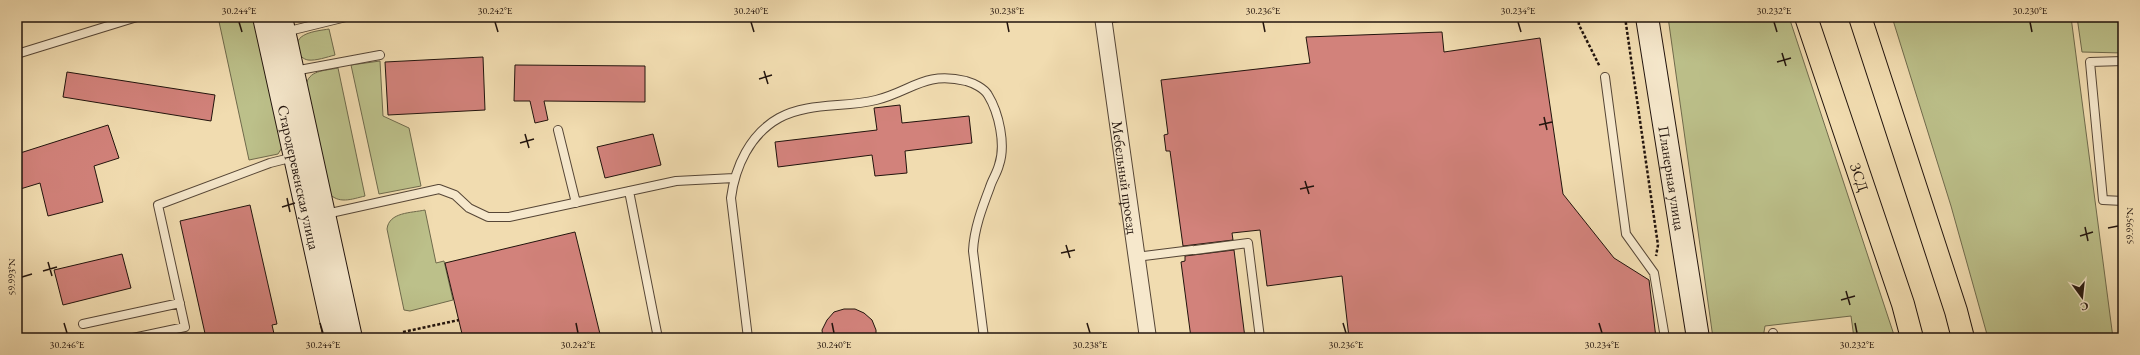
<svg xmlns="http://www.w3.org/2000/svg" width="2140" height="355" font-family="'EB Garamond',serif">
  <style>
    .green { fill: #bcc08a; stroke: #6f6a4c }
    .building { fill: #d2827b; stroke: #22140d }
    .lines { fill: none; stroke-linecap: round; stroke-linejoin: round }
    .lane-casing { stroke: #564636; stroke-width: 10 }
    .street-casing { stroke: #564636; stroke-width: 18 }
    .secondary-casing { stroke: #22140d; stroke-width: 24 }
    .highway-casing { stroke: #22140d; stroke-width: 24 }
    .path { stroke: #22140d; stroke-width: 2.5; stroke-dasharray: 3 2; stroke-linecap: butt }
    .lane { stroke: #f6e8cc; stroke-width: 8 }
    .street { stroke: #f6e8cc; stroke-width: 16 }
    .secondary { stroke: #f6e8cc; stroke-width: 22 }
    .highway { stroke: #f1dcb0; stroke-width: 22 }
    .ticks { fill: none; stroke: #22140d; stroke-width: 1.5 }
    .labels { text-anchor: middle; dominant-baseline: central; stroke-width: 3.5; stroke-linejoin: round; paint-order: stroke }
    .street-label { font-size: 15px; fill: #22140d; stroke: #f6e8cc }
    .neatline { fill: none; stroke: #22140d; stroke-width: 1.5 }
    .ticks-label { font-size: 10px; text-anchor: middle; fill: #22140d }
  </style>
  <rect width="100%" height="100%" fill="#f1dcb0"/>
  <filter id="stains"><feTurbulence type="fractalNoise" baseFrequency=".005" numOctaves="4"/><feColorMatrix values="0 0 0 0 .2 0 0 0 0 .09 0 0 0 0 .02 0 0 0 .5 -.17"/></filter>
  <radialGradient id="worn" r=".72"><stop offset=".6" stop-color="#630" stop-opacity="0"/><stop offset="1" stop-color="#630" stop-opacity=".3"/></radialGradient>
  <!-- green -->
  <path class="green" d="M218,17H256L283,146L278,154L249,160Z
    M1668,17H1789L1895,338H1854L1851,316L1765,326L1763,338H1713Z
    M1892,17H2071L2113,338H1988L1951,206Z
    M2077,17H2123V53L2082,52Z
    M329,29L335,55C327,57 316,61 308,60C303,59 300,56 299,52C290,33 317,31 329,29Z
    M380,61L383,116L409,128L421,186L379,194L351,65Z
    M338,68L365,196C352,199 338,205 328,192L306,86C308,70 324,71 338,68Z
    M425,210L436,263L444,261L453,300L410,311L404,310L387,229C389,212 411,213 425,210Z"/>
  <!-- building -->
  <path class="building" d="M1442,32L1444,52L1540,38L1563,194L1614,258L1649,280L1656,338H1349L1342,276L1267,286L1260,230L1232,233L1233,240L1183,246L1170,151H1166L1164,135L1168,134L1161,80L1310,63L1306,37Z
    M483,57L485,110L388,115L385,62Z
    M515,65L645,66V102L544,101L548,120L535,123L530,101H514Z
    M67,72L215,95L211,121L63,97Z
    M900,105L902,123L969,116L972,143L905,151L907,173L875,176L872,155L778,167L775,142L877,130L874,108Z
    M108,125L119,158L94,166L103,202L48,216L40,183L17,190V154Z
    M653,134L661,165L605,178L597,147Z
    M250,205L277,324L272,325L275,338H206L180,221Z
    M575,232L601,338H463L445,263Z
    M1234,250L1245,338H1191L1181,262L1185,261V256Z
    M122,254L131,288L63,305L54,270Z
    M844,309H855L864,313L872,320L876,330V338H823L822,330L827,320L834,312Z"/>
  <g class="lines">
    <defs>
      <path id="lane" d="M1103,19L1120,17
        M285,32L346,17
        M17,54L137,17
        M2123,61L2090,62L2103,200L2123,201
        M294,71L380,55
        M1605,77L1626,234L1654,273L1665,338
        M558,130L576,203
        M629,191L658,338
        M326,214L439,189L455,195L469,208L488,217H509L676,181L734,178
        M1195,250L1248,243L1260,338
        M1136,257L1192,250
        M83,324L180,303
        M1773,333V338
        M133,338L185,327L158,205L270,163L294,157
        M748,338L731,198C735,167 750,134 779,118C808,102 844,108 876,100C912,91 924,71 966,81C973,83 984,88 988,95C999,113 1006,145 999,165C997,173 992,180 990,187C982,208 974,229 973,251L984,338"/>
      <g id="street">
        <path id="s1" d="M1103,17L1148,338"/>
      </g>
      <g id="secondary">
        <path id="s2" d="M264,17L335,338"/>
        <path d="M281,17L351,338"/>
        <path id="s3" d="M1647,17L1698,338"/>
      </g>
      <g id="highway">
        <path id="s4" d="M1806,17L1903,304L1912,338"/>
        <path d="M1860,17L1956,311L1963,338"/>
      </g>
    </defs>
    <!-- lane casing -->
    <use href="#lane" class="lane-casing"/>
    <!-- street casing -->
    <use href="#street" class="street-casing"/>
    <!-- secondary casing -->
    <use href="#secondary" class="secondary-casing"/>
    <!-- highway casing -->
    <use href="#highway" class="highway-casing"/>
    <!-- path -->
    <path class="path" d="M1578,17L1579,25L1600,67
      M1625,17L1658,245L1656,256
      M403,332L459,320"/>
    <!-- lane -->
    <use href="#lane" class="lane"/>
    <!-- street -->
    <use href="#street" class="street"/>
    <!-- secondary -->
    <use href="#secondary" class="secondary"/>
    <!-- highway -->
    <use href="#highway" class="highway"/>
  </g>
  <!-- ticks -->
  <path class="ticks" d="M239,22L242,32M495,22L498,32M751,22L754,32M1007,22L1009,32M1263,22L1265,32M1518,22L1521,32M1774,22L1777,32M2030,22L2032,32M1782,53L1786,66M1777,62L1791,58M764,71L768,84M759,79L772,75M1544,117L1547,130M1539,125L1552,122M525,134L529,148M520,143L534,139M1305,181L1309,194M1300,189L1314,186M287,198L290,212M282,207L295,203M2085,227L2088,241M2108,228L2118,226M2080,236L2093,232M1066,245L1070,258M1061,253L1075,250M48,262L52,276M43,271L57,267M22,277L32,274M1846,291L1850,305M1841,300L1855,296M64,323L67,333M320,323L323,333M576,323L578,333M832,323L834,333M1087,323L1090,333M1343,323L1346,333M1599,323L1602,333M1855,323L1857,333"/>
  <g class="labels">
    <!-- street labels -->
    <g class="street-label">
      <text stroke="none"><textPath href="#s1" startOffset="162">Мебельный проезд</textPath></text>
      <text stroke="none"><textPath href="#s4" startOffset="169">ЗСД</textPath></text>
      <text stroke="none"><textPath href="#s2" startOffset="164">Стародеревенская улица</textPath></text>
      <text stroke="none"><textPath href="#s3" startOffset="163">Планерная улица</textPath></text>
    </g>
  </g>
  <!-- margin -->
  <rect width="2140" height="355" fill="none" stroke="#f1dcb0" stroke-width="44"/>
  <!-- north arrow -->
  <g transform="translate(2082 297) rotate(165)" stroke="#f6e8cc" stroke-width="3" paint-order="stroke">
  <path d="M0-3L7 15L0 10L-7 15Z" fill="#22140d"/>
  <text y="-6" font-size="11" font-weight="bold" text-anchor="middle" fill="#22140d">С</text>
  </g>
  <rect x="22" y="22" width="2096" height="311" class="neatline"/>
  <g class="ticks-label">
    <text x="239" y="14">30.244°E</text>
    <text x="495" y="14">30.242°E</text>
    <text x="751" y="14">30.240°E</text>
    <text x="1007" y="14">30.238°E</text>
    <text x="1263" y="14">30.236°E</text>
    <text x="1518" y="14">30.234°E</text>
    <text x="1774" y="14">30.232°E</text>
    <text x="2030" y="14">30.230°E</text>
    <text transform="translate(2129 226) rotate(-90)" y="4">59.995°N</text>
    <text transform="translate(11 277) rotate(-90)" y="4">59.993°N</text>
    <text x="67" y="348">30.246°E</text>
    <text x="323" y="348">30.244°E</text>
    <text x="578" y="348">30.242°E</text>
    <text x="834" y="348">30.240°E</text>
    <text x="1090" y="348">30.238°E</text>
    <text x="1346" y="348">30.236°E</text>
    <text x="1602" y="348">30.234°E</text>
    <text x="1857" y="348">30.232°E</text>
  </g>
  <rect width="100%" height="100%" filter="url(#stains)"/>
  <rect width="100%" height="100%" fill="url(#worn)"/>
</svg>
